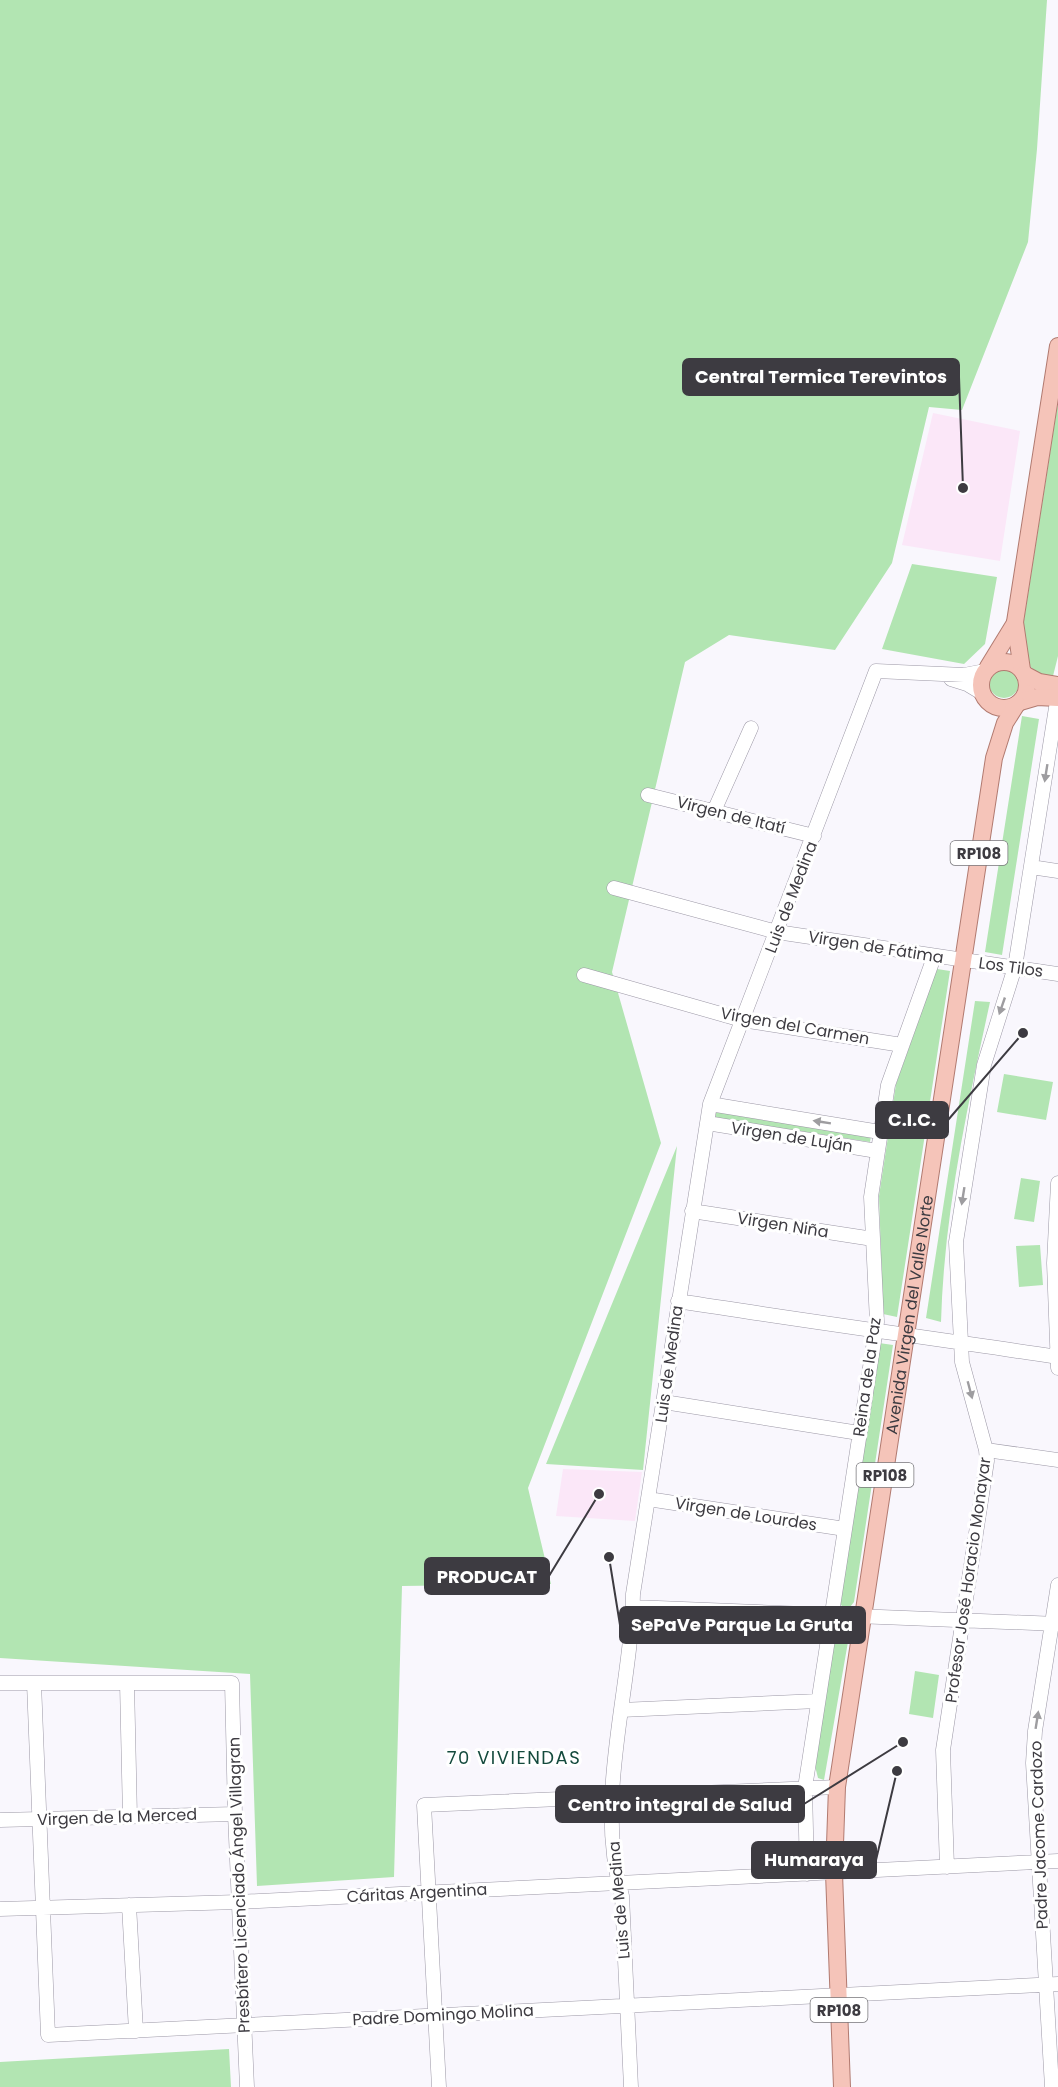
<svg xmlns="http://www.w3.org/2000/svg" width="1058" height="2087" font-family="Poppins,sans-serif">
  <style>
    .industrial { fill: #fbe7f8 }
    .green { fill: #b2e5b2 }
    .lines { fill: none; stroke-linecap: round; stroke-linejoin: round }
    .minor-casing { stroke: #9c98a6; stroke-width: 15 }
    .major-casing { stroke: #b17a70; stroke-width: 18 }
    .minor { stroke: #fff; stroke-width: 14 }
    .major { stroke: #f5c4b9; stroke-width: 16 }
    .oneway { fill: #9e9da0 }
    .labels { text-anchor: middle; dominant-baseline: central; stroke-width: 6; stroke-linejoin: round; paint-order: stroke }
    .shield { fill: #fff; stroke: #77767a; stroke-width: 1.5 }
    .shield-label { font-size: 15px; font-weight: bold; fill: #3d3b41 }
    .street-label { font-size: 16px; fill: #3d3b41; stroke: #fff }
    .neighbourhood-label { font-size: 18px; letter-spacing: 1.5px; fill: #144a3d; stroke: #fff }
    .leader { fill: none; stroke: #3d3b41; stroke-width: 2 }
    .callout-dot { fill: #3d3b41; stroke: #fff; stroke-width: 2 }
    .callout { fill: #3d3b41; stroke: #3d3b41; stroke-width: 2 }
    .callout-label { font-size: 18px; text-anchor: middle; font-weight: bold; fill: #fff }
  </style>
  <rect width="100%" height="100%" fill="#f9f7fd"/>
  <!-- industrial -->
  <path class="industrial" d="M933,413L1020,431L1000,561L902,545Z
    M563,1469L642,1472L635,1521L556,1516Z"/>
  <!-- green -->
  <path class="green" d="M0,0H1047L1037,149L1028,242L962,410L929,407L892,563L835,650L729,635L685,662L612,972L661,1143L528,1488L551,1584L402,1586L394,1877L257,1886L250,1674L0,1658Z
    M1058,402V656L1053,676C1029,675 1024,660 1021,639Z
    M912,564L997,577L985,644L964,664L882,649Z
    M989 683a15 15 0 1 1 30 0a15 15 0 1 1-30 0Z
    M1022,716L1039,719L1002,955L985,952Z
    M937,969L950,971L897,1317L883,1314L879,1196L896,1084Z
    M975,1001L990,1002C967,1108 944,1214 941,1322L926,1318Z
    M1004,1074L1053,1082L1046,1120L997,1112Z
    M716,1112L871,1136L870,1142L715,1118Z
    M677,1146L643,1470L546,1464Z
    M1021,1178L1040,1181L1034,1222L1014,1219Z
    M1040,1245L1043,1285L1019,1287L1016,1246Z
    M879,1343L893,1345L854,1602L850,1607H843L839,1603Z
    M842,1628L847,1630L849,1636L824,1780L818,1778L815,1766L835,1633Z
    M915,1671L939,1675L933,1718L909,1714Z
    M229,2049L231,2087H0V2062Z"/>
  <g class="lines">
    <defs>
      <path id="minor" d="M951,679L967,684L982,693
        M648,795L814,836
        M714,811L751,728
        M1031,867L1058,871
        M614,888L777,932L1058,974
        M584,975L742,1020L902,1045
        M710,1104L880,1132
        M707,1123L877,1151
        M1058,1183L1054,1263L1058,1368
        M692,1211L873,1239
        M678,1301C805,1321 931,1338 1058,1357
        M664,1402L859,1433
        M986,1450L1058,1460
        M648,1499L845,1529
        M633,1607L1058,1624
        M0,1683H232L235,1814L247,2087
        M34,1683L48,2035L1058,1984
        M127,1683L130,1817
        M621,1710L818,1701
        M0,1820L235,1814
        M947,1867L943,1750L987,1461L986,1450L962,1362L956,1242L984,1065L1015,967L1058,695
        M807,1874L805,1788L877,1322L871,1197L888,1085L934,957
        M129,1905L136,2031
        M0,1909L238,1902L1058,1861
        M439,2087L424,1805L837,1787
        M631,2087L622,1896C594,1796 631,1695 633,1594L710,1104L876,671L964,675L985,671
        M1052,2087L1033,1763L1035,1731L1058,1585"/>
      <g id="major">
        <circle cx="1004" cy="685" r="23"/>
        <path d="M988,667L1015,623"/>
        <path d="M1022,670L1015,622L1058,346"/>
        <path d="M1024,674L1039,682L1058,685"/>
        <path d="M1020,702L1037,697L1058,698"/>
        <path id="s1" d="M842,2087L834,1873L837,1787L994,758L1005,723L1017,704"/>
      </g>
    </defs>
    <!-- minor casing -->
    <use href="#minor" class="minor-casing"/>
    <!-- major casing -->
    <use href="#major" class="major-casing"/>
    <!-- minor -->
    <use href="#minor" class="minor"/>
    <!-- major -->
    <use href="#major" class="major"/>
  </g>
  <!-- one-way arrows -->
  <defs><path id="oneway-solid" d="M-6-.8H1V-3.2L6.5 0L1 3.2V.8H-6Z" transform="scale(1.5)"/></defs>
  <g class="oneway">
    <use href="#oneway-solid" transform="translate(1046 773) rotate(99)"/>
    <use href="#oneway-solid" transform="translate(1002 1006) rotate(109)"/>
    <use href="#oneway-solid" transform="translate(822 1122) rotate(-171)"/>
    <use href="#oneway-solid" transform="translate(963 1196) rotate(99)"/>
    <use href="#oneway-solid" transform="translate(970 1390) rotate(75)"/>
    <use href="#oneway-solid" transform="translate(1037 1720) rotate(-81)"/>
  </g>
  <g class="labels">
    <!-- shield labels -->
    <g class="shield">
      <rect x="950.5" y="841" width="57" height="24" rx="4.5"/>
      <rect x="856.5" y="1463" width="57" height="24" rx="4.5"/>
      <rect x="810.5" y="1998" width="57" height="24" rx="4.5"/>
    </g>
    <g class="shield-label">
      <text x="979" y="853">RP108</text>
      <text x="885" y="1475">RP108</text>
      <text x="839" y="2010">RP108</text>
    </g>
    <!-- street labels -->
    <g class="street-label">
      <text transform="translate(731 815) rotate(14)">Virgen de Itatí</text>
      <text transform="translate(791 897) rotate(-69)">Luis de Medina</text>
      <text transform="translate(876 947) rotate(9)">Virgen de Fátima</text>
      <text transform="translate(1011 967) rotate(8)">Los Tilos</text>
      <text transform="translate(795 1026) rotate(10)">Virgen del Carmen</text>
      <text transform="translate(792 1137) rotate(9)">Virgen de Luján</text>
      <text transform="translate(783 1225) rotate(9)">Virgen Niña</text>
      <text stroke="none"><textPath href="#s1" startOffset="778">Avenida Virgen del Valle Norte</textPath></text>
      <text transform="translate(669 1364) rotate(-82)">Luis de Medina</text>
      <text transform="translate(867 1377) rotate(-82)">Reina de la Paz</text>
      <text transform="translate(746 1514) rotate(9)">Virgen de Lourdes</text>
      <text transform="translate(968 1580) rotate(-82)">Profesor José Horacio Monayar</text>
      <text transform="translate(117 1817) rotate(-2)">Virgen de la Merced</text>
      <text transform="translate(1039 1835) rotate(-92)">Padre Jacome Cardozo</text>
      <text transform="translate(239 1885) rotate(-92)">Presbítero Licenciado Ángel Villagran</text>
      <text transform="translate(417 1893) rotate(-3)">Cáritas Argentina</text>
      <text transform="translate(619 1900) rotate(-95)">Luis de Medina</text>
      <text transform="translate(443 2015) rotate(-3)">Padre Domingo Molina</text>
    </g>
    <!-- neighbourhood labels -->
    <g class="neighbourhood-label">
      <text x="514" y="1757">70 VIVIENDAS</text>
    </g>
  </g>
  <!-- callouts -->
  <path class="leader" d="M963 488L959 377M1023 1033L948 1120M599 1494L549 1576M609 1557L620 1625M903 1742L804 1804M897 1771L876 1860"/>
  <g class="callout-dot">
    <circle cx="963" cy="488" r="6"/>
    <circle cx="1023" cy="1033" r="6"/>
    <circle cx="599" cy="1494" r="6"/>
    <circle cx="609" cy="1557" r="6"/>
    <circle cx="903" cy="1742" r="6"/>
    <circle cx="897" cy="1771" r="6"/>
  </g>
  <g class="callout">
    <rect x="683" y="359" width="276" height="36" rx="6"/>
    <rect x="876" y="1102" width="72" height="36" rx="6"/>
    <rect x="425" y="1558" width="124" height="36" rx="6"/>
    <rect x="620" y="1607" width="245" height="36" rx="6"/>
    <rect x="556" y="1786" width="248" height="36" rx="6"/>
    <rect x="752" y="1842" width="124" height="36" rx="6"/>
  </g>
  <g class="callout-label">
    <text x="821" y="383">Central Termica Terevintos</text>
    <text x="912" y="1126">C.I.C.</text>
    <text x="487" y="1583">PRODUCAT</text>
    <text x="742" y="1631">SePaVe Parque La Gruta</text>
    <text x="680" y="1811">Centro integral de Salud</text>
    <text x="814" y="1866">Humaraya</text>
  </g>
</svg>
